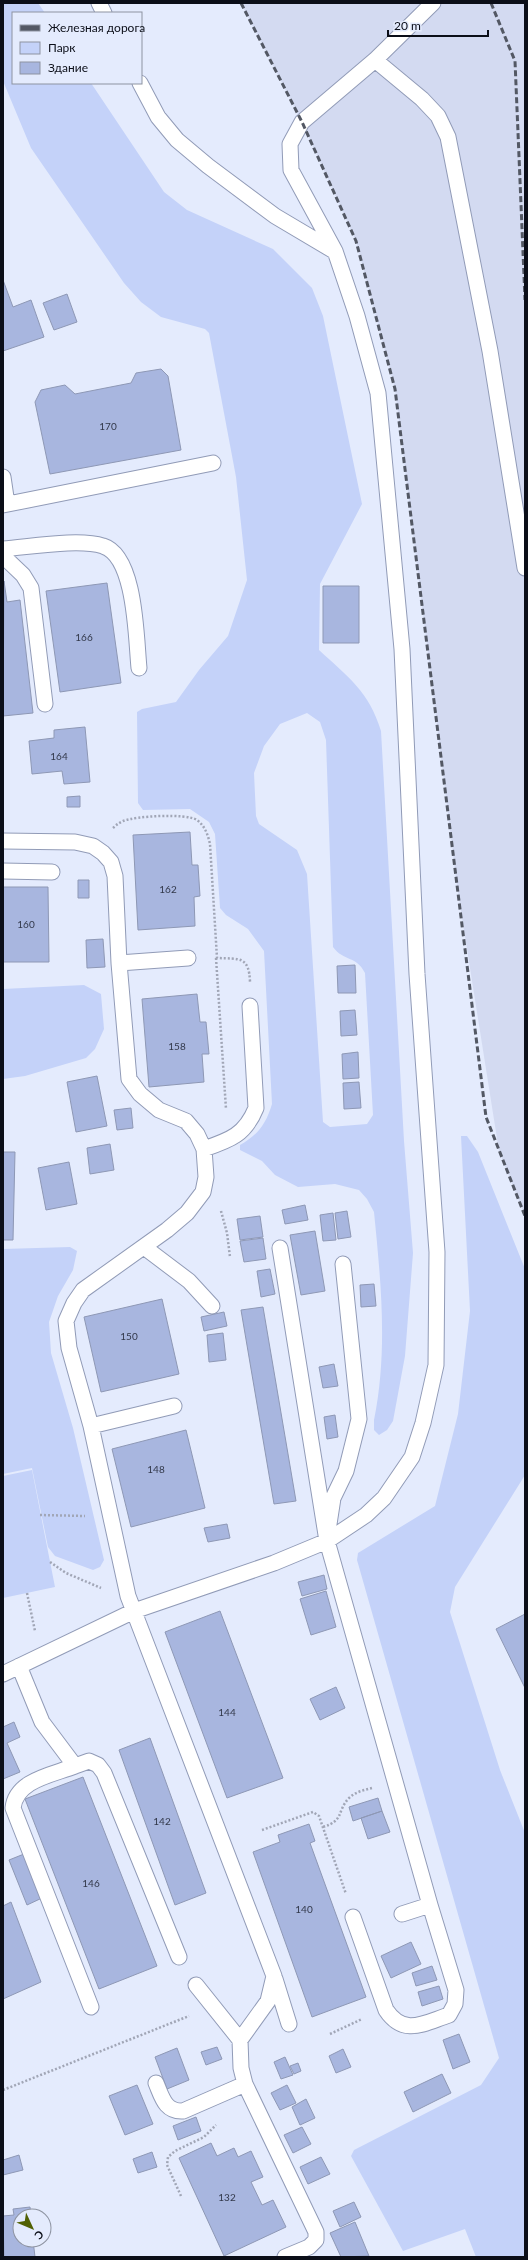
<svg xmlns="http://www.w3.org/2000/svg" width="528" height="2260" font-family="Lato,sans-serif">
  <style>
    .built { fill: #d3daf1 }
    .green { fill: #c4d2f9; fill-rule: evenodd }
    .building { fill: #a8b6df; stroke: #8e98b5 }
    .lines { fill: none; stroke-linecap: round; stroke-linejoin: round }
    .lane-casing { stroke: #919bb7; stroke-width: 17 }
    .path { stroke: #a1a6b6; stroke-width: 2.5; stroke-dasharray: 2 2; stroke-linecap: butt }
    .lane { stroke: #fff; stroke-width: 15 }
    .rail { stroke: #535864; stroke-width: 3; stroke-dasharray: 6 3; stroke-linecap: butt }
    .labels { text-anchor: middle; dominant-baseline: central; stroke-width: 3.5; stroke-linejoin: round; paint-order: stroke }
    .number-label { font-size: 10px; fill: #32384a }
  </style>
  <rect width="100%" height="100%" fill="#e4ebfd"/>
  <!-- built -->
  <path class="built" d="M241,3H525V1216L499,1151L457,886L395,389L356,241L302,122Z"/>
  <!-- green -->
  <path class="green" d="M3,3H38L45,13H13V83H91L164,192L187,210L273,249L312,288L323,316L362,504L320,584L319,650C348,677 369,691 381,731L404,1141L413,1253L405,1356L393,1421L387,1430L379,1435L374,1430V1420C388,1351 381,1282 374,1212L367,1199L359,1190L335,1184L298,1187L275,1175L262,1161L240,1150V1145C258,1135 266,1124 272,1104L264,951L248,929L226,915L220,908L215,834L209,822L190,809L143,810L138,803L137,712L142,709L176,702L199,670L228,636L247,580L236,477L209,333L205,329L161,317L141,302L124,283L31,148L3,81ZM307,713L320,722L326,740L333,947C344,962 356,955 365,973L373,1115L367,1124L330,1127L323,1122L307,874L297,850L259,824L256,816L254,773L264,746L280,724Z
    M84,985L101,994L104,1029L95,1049L86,1058L25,1076L3,1079V989Z
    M461,1136H467L478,1152L525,1269V1475L455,1587L450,1612L500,1770L525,1833V2257H476L465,2229L403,2251L351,2156L354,2150L481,2085L499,2058L357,1560L358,1553L435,1506L458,1414L470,1311Z
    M70,1247L77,1251L73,1270L58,1296L49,1322L51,1353L73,1428L104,1560L100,1567L93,1570L55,1556L48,1547L32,1468L3,1474V1249Z
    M32,1470L55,1587L3,1598V1476Z"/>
  <!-- building -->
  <path class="building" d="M3,280L13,307L31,300L44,337L3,351Z
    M67,294L77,322L54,330L43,303Z
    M161,369L168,376L181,450L50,474L35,402L41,390L65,385L75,394L131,383L136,373Z
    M4,581L7,602L20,600L33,713L3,716Z
    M107,583L121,683L60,692L46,591Z
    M323,586H359V643H323Z
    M85,727L90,782L64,784L62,771L32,774L29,741L54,738V730Z
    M80,796V807H67V797Z
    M190,832L192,865H198L200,896L194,897L195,926L138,930L133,835Z
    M78,880H89V898H78Z
    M3,887H48L49,962H3Z
    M103,939L105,967L87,968L86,940Z
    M355,965L356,993H338L337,966Z
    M197,994L200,1022H206L209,1054H202L204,1082L149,1087L142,999Z
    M355,1010L357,1035L341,1036L340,1011Z
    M358,1052L359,1078L343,1079L342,1054Z
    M97,1076L107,1126L76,1132L67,1082Z
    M359,1082L361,1108L344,1109L343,1083Z
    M131,1108L133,1128L117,1130L114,1110Z
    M110,1144L114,1170L90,1174L87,1148Z
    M3,1152H15L13,1240H3Z
    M69,1162L77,1204L46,1210L38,1168Z
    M305,1205L308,1220L285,1224L282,1210Z
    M347,1211L351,1237L338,1239L335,1213Z
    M333,1213L336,1240L323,1241L320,1215Z
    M260,1216L263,1237L240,1240L237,1219Z
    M315,1231L325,1291L301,1295L290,1235Z
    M263,1238L266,1259L244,1262L240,1241Z
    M270,1269L275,1294L261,1297L257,1271Z
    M374,1284L376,1306L361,1307L360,1285Z
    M162,1299L179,1374L101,1392L84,1317Z
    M263,1307L296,1501L274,1504L241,1310Z
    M224,1312L227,1326L204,1331L201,1317Z
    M223,1333L226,1360L209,1362L207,1335Z
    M334,1364L338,1386L323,1388L319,1367Z
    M335,1415L338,1437L327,1439L324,1417Z
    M186,1430L205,1508L131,1527L112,1449Z
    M227,1524L230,1538L208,1542L204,1528Z
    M324,1575L327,1589L302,1596L298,1582Z
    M326,1591L336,1627L311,1635L300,1599Z
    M220,1611L283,1778L227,1798L165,1632Z
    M525,1614V1688L496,1629Z
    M336,1687L345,1708L320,1720L310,1699Z
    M14,1722L20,1737L7,1743L20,1772L3,1779V1727Z
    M150,1738L206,1893L175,1905L119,1750Z
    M83,1777L157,1966L99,1989L25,1799Z
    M378,1798L382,1811L353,1821L349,1807Z
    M382,1811L390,1832L368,1839L361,1818Z
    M309,1824L315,1841L310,1843L366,1997L312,2017L253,1852L280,1842L278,1835Z
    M24,1854L42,1898L27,1905L9,1860Z
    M11,1902L41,1982L3,1999V1906Z
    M411,1942L421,1964L391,1978L381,1956Z
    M432,1966L437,1980L416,1986L412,1973Z
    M439,1986L443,1999L422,2006L418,1992Z
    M459,2034L470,2062L453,2069L443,2040Z
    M217,2047L222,2059L206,2065L201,2052Z
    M177,2048L189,2080L167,2089L155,2057Z
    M343,2049L351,2067L336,2073L329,2056Z
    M285,2057L293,2075L281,2079L274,2062Z
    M298,2063L301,2071L294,2074L290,2066Z
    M442,2074L451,2093L413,2112L404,2092Z
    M137,2085L153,2124L125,2135L109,2096Z
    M287,2085L296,2103L280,2110L271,2093Z
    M306,2099L315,2118L300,2125L292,2107Z
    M196,2117L201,2131L178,2140L173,2126Z
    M302,2127L311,2144L293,2153L284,2135Z
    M211,2143L217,2156L234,2148L238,2157L251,2151L263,2177L251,2182L262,2205L273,2200L286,2227L224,2256L179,2158Z
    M152,2152L157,2167L138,2173L133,2159Z
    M19,2155L23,2170L3,2175V2160Z
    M321,2157L330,2174L308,2184L300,2167Z
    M354,2202L361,2217L340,2227L333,2211Z
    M30,2207L31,2216H20V2240H33L35,2257H4L3,2216L14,2215L13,2209Z
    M355,2222L369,2256L341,2257L330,2233Z"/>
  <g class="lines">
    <defs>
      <path id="lane" d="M99,3L104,13
        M375,60L422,99L438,116L448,137L490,351L525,568
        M140,83L158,117L177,140L208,166L275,216L334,251
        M3,477L7,504
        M3,505L213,463
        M3,549C30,547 79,538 103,546C136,556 136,639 139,668
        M3,556L23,575L31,588L45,704
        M3,841L75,842L93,846L103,853L111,862L115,876L119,963L129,1079L140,1094L159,1110L186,1121L197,1134L204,1149L206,1177L203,1192L187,1213L167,1230L83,1290L74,1303L66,1321L69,1348L91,1426L128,1596L274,1976L268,2001L240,2040L241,2068L245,2084L316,2232V2240L309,2247L285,2257
        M3,871L52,872
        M119,963L188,958
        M204,1149C230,1140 245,1135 256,1108L250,1006
        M144,1247L189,1281L212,1306
        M280,1248L327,1541L430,1905L456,1990L455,2004L449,2015C424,2023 404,2037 386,2010L353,1917
        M91,1426L174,1406
        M329,1524L333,1498L346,1471L359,1419L343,1264
        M19,1666L42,1722L75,1766L89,1761L98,1765L104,1773L179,1957
        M3,1674L134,1611L274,1563L327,1541L366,1515L384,1498L412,1457L423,1423L436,1365L437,1252L417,974L402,649L378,393L357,316L335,251L291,170L290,144L302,122L375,60L433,3
        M75,1766C52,1775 16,1780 13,1808L91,2007
        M402,1914L430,1905
        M275,1979L289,2024
        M196,1985L240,2040
        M156,2083C162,2097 165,2112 183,2111L245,2084"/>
    </defs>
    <!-- lane casing -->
    <use href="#lane" class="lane-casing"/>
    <!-- path -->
    <path class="path" d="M113,828C116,825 119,823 123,821C136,816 186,813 197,820C205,826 208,835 210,844L217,958C240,959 249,956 250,982
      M216,958L226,1109
      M221,1211L227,1233L230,1257
      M40,1515L85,1516
      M50,1562L66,1573L101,1588
      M27,1593L35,1631
      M323,1827C345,1820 336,1812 349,1798C355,1792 364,1790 372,1788
      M262,1830L313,1812L319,1816L346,1894
      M330,2034L362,2019
      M3,2090L189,2016
      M181,2196L167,2165L168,2157L175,2151L204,2137L216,2125"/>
    <!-- lane -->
    <use href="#lane" class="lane"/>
    <!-- rail -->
    <path class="rail" d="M241,3L302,122L356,241L395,389L486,1117L525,1216
      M491,3L515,61L525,300"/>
  </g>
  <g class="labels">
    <!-- number labels -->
    <g class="number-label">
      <text x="108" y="426">170</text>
      <text x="84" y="637">166</text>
      <text x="59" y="756">164</text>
      <text x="168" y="889">162</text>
      <text x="26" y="924">160</text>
      <text x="177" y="1046">158</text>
      <text x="129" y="1336">150</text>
      <text x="156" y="1469">148</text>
      <text x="227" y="1712">144</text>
      <text x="162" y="1821">142</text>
      <text x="91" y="1883">146</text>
      <text x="304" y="1909">140</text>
      <text x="227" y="2197">132</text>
    </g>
  </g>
  <!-- border -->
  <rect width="528" height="2260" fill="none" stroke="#0b0e18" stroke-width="8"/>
  <!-- legend -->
  <rect x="12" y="12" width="130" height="72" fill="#e4ebfd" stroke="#8d93a1"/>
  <rect x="20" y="25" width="20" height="6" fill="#535864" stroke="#8d93a1"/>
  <text x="48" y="32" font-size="12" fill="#0b0e18">Железная дорога</text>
  <rect x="20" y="42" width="20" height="12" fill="#c4d2f9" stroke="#8d93a1"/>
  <text x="48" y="52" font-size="12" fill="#0b0e18">Парк</text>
  <rect x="20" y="62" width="20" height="12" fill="#a8b6df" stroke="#8d93a1"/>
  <text x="48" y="72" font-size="12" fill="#0b0e18">Здание</text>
  <!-- north arrow -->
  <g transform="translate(32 2228) rotate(134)"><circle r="19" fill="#e4ebfd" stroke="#8d93a1"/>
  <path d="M0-3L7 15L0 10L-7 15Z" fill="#516003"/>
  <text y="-6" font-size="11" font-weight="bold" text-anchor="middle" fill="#0b0e18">С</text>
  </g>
  <!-- scale -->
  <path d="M388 30v6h100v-6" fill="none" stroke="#0b0e18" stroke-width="2"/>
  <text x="394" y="30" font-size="12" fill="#0b0e18" stroke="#e4ebfd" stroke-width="3" paint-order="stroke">20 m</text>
</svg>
